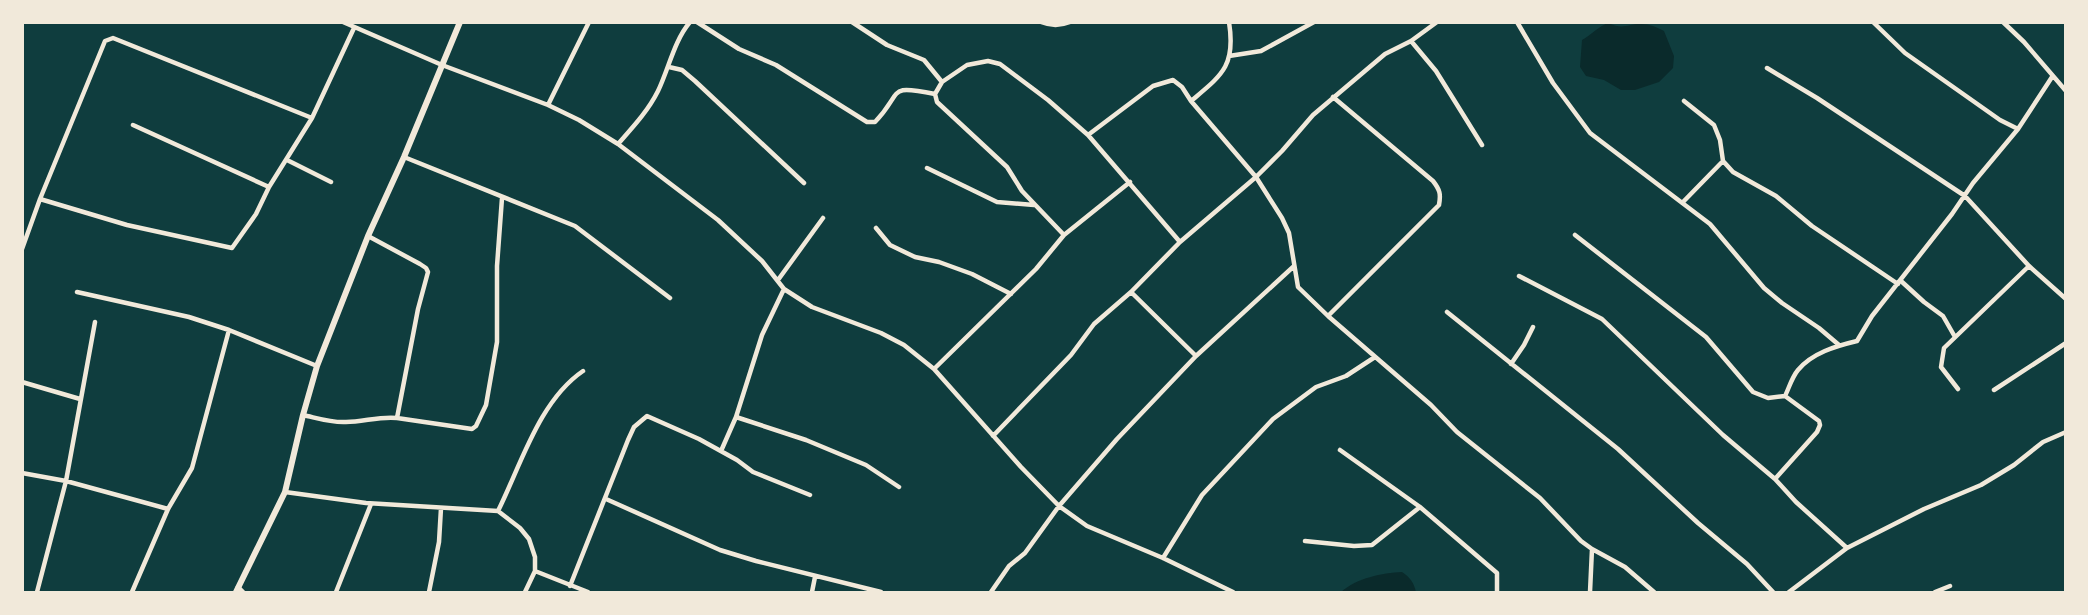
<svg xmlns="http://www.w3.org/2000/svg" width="2088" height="615" font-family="Ubuntu,sans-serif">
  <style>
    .water { fill: #0a2a2b }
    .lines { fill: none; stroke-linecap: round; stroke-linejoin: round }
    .minor { stroke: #f1e9da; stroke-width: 4.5 }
    .tertiary { stroke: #f1e9da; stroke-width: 6 }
  </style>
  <rect width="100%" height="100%" fill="#0f3d3e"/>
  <!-- water -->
  <path class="water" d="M1608,23C1624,30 1626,24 1641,24C1650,24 1656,27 1664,31L1674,56L1673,68L1659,82L1635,90H1621L1604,80L1586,76L1580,67L1582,40C1591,35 1599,26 1608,23Z
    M1402,572C1410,577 1414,583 1416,592H1341C1357,578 1382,573 1402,572Z"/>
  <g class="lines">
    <!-- minor -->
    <path class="minor" d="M343,22L442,65L548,105L579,120L618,144L718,220L762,261L784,289L812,307L881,333L904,345L934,369L1021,467L1059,506L1087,526L1163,558L1233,592
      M697,22L739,49L776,65L867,122H875C904,92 885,84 935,94
      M852,22L887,45L924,60L942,82L935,94L937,102L1007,167L1022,191L1064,235
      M1041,22C1051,26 1060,26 1070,22
      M1517,22L1553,83L1590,133L1710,224L1764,288L1782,303L1819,328L1839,345
      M1873,22L1905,53L2000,120L2018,129
      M2003,22L2024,42L2066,91
      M1411,41L1436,71L1482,145
      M1229,56L1261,51L1314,22
      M669,67L682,70L695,81L804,183
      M1767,68L1817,98L1965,196L2029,266L2066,299
      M942,82L967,65L988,61L1000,64L1048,100L1088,135L1180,242
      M1191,101C1222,75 1236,66 1229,22
      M1684,101L1714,125L1720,140L1723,161L1733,172L1776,196L1812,226L1898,284
      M548,105L589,22
      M133,125L269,187
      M1088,135L1153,86L1173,80L1182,87L1191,101L1256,177L1282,218L1289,233L1298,287L1328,316L1431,405L1457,432L1540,498L1581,541L1592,549L1590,592
      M618,144C633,127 648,111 658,91C669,68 674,41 690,22
      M404,157L575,226L670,298
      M287,160L331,182
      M927,168L997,202L1034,205
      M40,199L127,225L232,248L256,214L269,187L312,118L354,28
      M1683,202L1723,161
      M876,228L890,245L915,257L939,262L972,274L1011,294
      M1575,235L1706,337L1753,392L1768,398L1785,396C1789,388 1792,377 1798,370C1812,353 1836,346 1857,341L1872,316L1952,214L1973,183L2018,129L2052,77
      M22,249L40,199L105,41L113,38L312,118
      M1519,276L1602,319L1723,435L1775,479L1796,502L1847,548
      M778,280L823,218
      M1901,281L1924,302L1943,316L1955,337
      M77,292L189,317L229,330L317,366
      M1131,292L1196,356
      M1447,312L1618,449L1698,523L1747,564L1773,592
      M1328,316L1439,205C1441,194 1440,190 1433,181L1333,97
      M1511,364L1524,345L1533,327
      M934,369L1036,269L1064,235L1130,182
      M22,382L80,399
      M1958,389L1941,367L1944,348L2029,266
      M1994,390L2066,343
      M303,415C317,418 332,423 346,422C363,422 380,416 397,418L418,309L428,272L426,268L420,264L368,236
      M736,417L806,440L866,465L899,487
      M397,418L472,429L476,426L486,405L497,342V266L502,198
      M993,436L1071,355L1094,324L1131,292L1180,242L1256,177L1282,151L1313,115L1385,54L1411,41L1437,22
      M1340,450L1420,507L1497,573V592
      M721,451L736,417L762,335L784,289
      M22,473L66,481L168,509
      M1775,479L1817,432L1820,425L1819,421L1785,396
      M285,492L366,503L498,511L520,528L529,539L535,557V571L588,592
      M606,499L720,550L756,561L881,592
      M498,511C521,465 539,401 583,371
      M1305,541L1354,546L1372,545L1420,507
      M1592,549L1625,567L1654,592
      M1163,558L1202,495L1273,419L1316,387L1346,376L1375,357
      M570,586L628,440L634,427L647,416L699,439L737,460L753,472L810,495
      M238,587L243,592
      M37,592L66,481L95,322
      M132,592L168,509L192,468L229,330
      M336,592L371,504
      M429,592L439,542L441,508
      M525,592L535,571
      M812,592L815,577
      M991,592L1009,566L1025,553L1059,506L1117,439L1196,356L1293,267
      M1789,592L1847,548L1924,509L1981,485L2014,465L2043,442L2066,432
      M1935,592L1950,586"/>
    <!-- tertiary -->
    <path class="tertiary" d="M236,592L285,492L303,415L317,366L368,236L404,157L460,22"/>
  </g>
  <!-- border -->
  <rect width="2088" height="615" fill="none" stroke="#f1e9da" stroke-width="48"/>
</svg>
